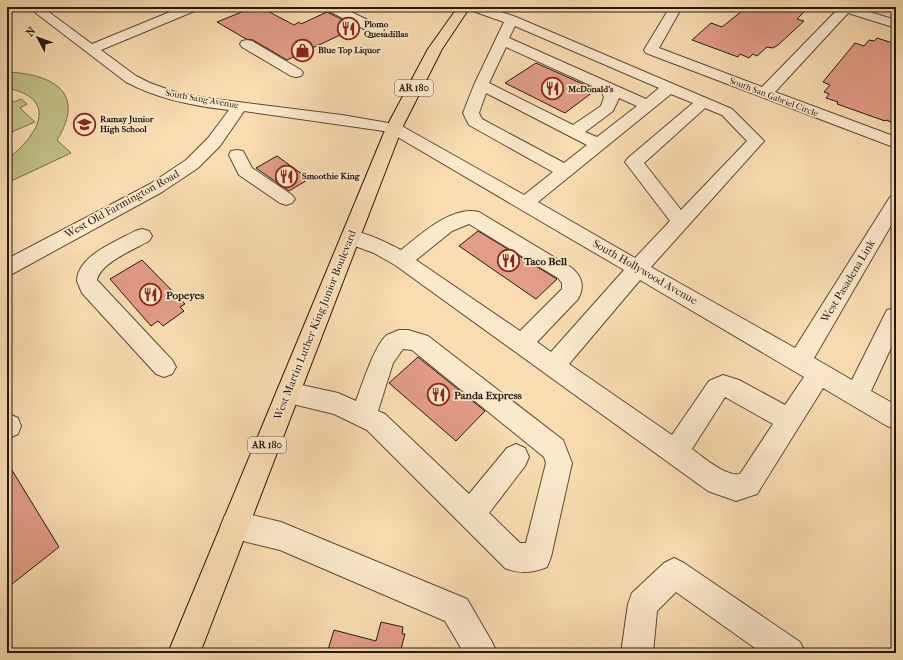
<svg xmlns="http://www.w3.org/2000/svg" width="903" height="660" font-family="'IM FELL French Canon',serif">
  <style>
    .green { fill: #c2c089; stroke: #746c4d }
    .building { fill: #e39c88; stroke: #251911 }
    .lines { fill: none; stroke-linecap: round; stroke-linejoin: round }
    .minor-casing { stroke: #5a4a39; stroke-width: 2 }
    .major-casing { stroke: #251911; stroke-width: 2 }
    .minor { fill: #fbe9cc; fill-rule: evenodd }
    .major { fill: #f9ddb1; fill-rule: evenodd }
    .labels { text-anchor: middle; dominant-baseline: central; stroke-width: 3.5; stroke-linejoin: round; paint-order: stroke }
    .far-poi-label { font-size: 9px; font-weight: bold; fill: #251911; stroke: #fbe9cc; text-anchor: start }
    .far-street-label { font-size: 9px; fill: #251911; stroke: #fbe9cc }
    .shield { fill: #fbe9cc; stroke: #655749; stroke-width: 1 }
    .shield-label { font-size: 10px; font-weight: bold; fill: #251911 }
    .street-label { font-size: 11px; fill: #251911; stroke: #fbe9cc }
    .poi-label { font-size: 11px; font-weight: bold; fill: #251911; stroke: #fbe9cc; text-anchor: start }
  </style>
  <rect width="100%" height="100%" fill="#f9ddb1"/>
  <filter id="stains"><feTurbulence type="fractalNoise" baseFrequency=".005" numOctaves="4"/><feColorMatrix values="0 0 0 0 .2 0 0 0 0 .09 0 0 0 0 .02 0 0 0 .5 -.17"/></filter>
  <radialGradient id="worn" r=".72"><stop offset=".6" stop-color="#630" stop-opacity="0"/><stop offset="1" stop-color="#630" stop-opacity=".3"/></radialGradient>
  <!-- green -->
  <path class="green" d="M7,72C52,74 87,92 57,140L71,153L7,183V159C37,137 61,99 7,88Z
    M7,95L14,102L21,99L27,104L20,108L35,122L7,134Z"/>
  <!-- building -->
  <path class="building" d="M254,7H260L294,25L299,22L301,24L327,12L357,27L287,60L253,40L246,39L217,22Z
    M747,7H809L797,19L804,21L778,45L773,48L767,47L757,56L753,54L749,58L740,54L738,57L692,40L711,23L722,27Z
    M877,38L896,44V124L886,120L885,121L837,104L838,102L826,98L829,94L824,92L830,85L823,82L855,43L864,46L869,40L874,41Z
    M536,63L592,88L589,90L593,92L565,113L505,83Z
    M277,156L295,169L309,179L289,191L256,168Z
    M478,231L557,279L536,299L459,246Z
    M142,260L185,304L180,307L184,311L163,326L158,321L151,326L110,279Z
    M418,357L485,411L456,441L389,383Z
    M7,462L59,547L7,588Z
    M381,622L403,627L402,634H405L400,653H327L334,630L376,641Z"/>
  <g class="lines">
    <defs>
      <path id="minor" d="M28,7H42L92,44L182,7H199L197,10L101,50L136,76L150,83L178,93L207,98L342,115L400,125L524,195L553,172L469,125L463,113L474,85L504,22L470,10L468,7H486L516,17L732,109L764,141L651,267L795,348L890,197L896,195V217L814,358L852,380L887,310L896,308V337L871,391L896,405V429L887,426L823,388L757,494L736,501L708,491L395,265L374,253L344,242L341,237L344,232C359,228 387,243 401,250C420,235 452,205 479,212L572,268C582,277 585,286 578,299L537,342L551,352L624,270L389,132L377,130L244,111L220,146L198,168L162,192L14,273L7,276V259L150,184L186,160L208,138L229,110C193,106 158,99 126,82ZM515,26L659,88L646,99L509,38ZM506,47L601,90L604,97L601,106L573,125L489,83ZM486,93L587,145L564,163L482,119L479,113ZM671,94L693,103L628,158L625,162L670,221L635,258L538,202ZM619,98L637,106L597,137L585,132L613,111ZM705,108L722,115L747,141L681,210L644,163ZM469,224L558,278L562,283V289L520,331L416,260L452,231ZM640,280L804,377L785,405L739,380L723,375L709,381L672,435L569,364ZM725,397L773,424L740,474C726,477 703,457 692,449Z
        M325,7H341L382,27L384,30L382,33H372L327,10Z
        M670,7H682L659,48L762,87L837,10L834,7H853L896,20V28L848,13L775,92L896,137V148L646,53L644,50Z
        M247,40L252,41L301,70L303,73L301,76L296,77L291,76L242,47L240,44L242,41Z
        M237,150L243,151L252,168L292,195L295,199L292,203L286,205L280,203L239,175L229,155L231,151Z
        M142,229L149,231L152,236L149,241C135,249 100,263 97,280L172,360L176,367L172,374L164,377L156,374L82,293L77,281C77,256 117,241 135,231Z
        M399,330H408L428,336L563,440L572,463L551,557L547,567C533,573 519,574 505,568L367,430L334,414L280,401L276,393L280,385L288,382L338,393L356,401C362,385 375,344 387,335C391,333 395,332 399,330ZM403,349L412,350L544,457L546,463L526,543H520L489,513L525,466L529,457L525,448L516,444L507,448L469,494L385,414L378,411L393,363Z
        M7,413L18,418L21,426L18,434L9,438L7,437Z
        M235,511L281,522L467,599L492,642L497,653H464L445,621L280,550L235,539L225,535L221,525L225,515Z
        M674,558L684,563L800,642L805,653H762L676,592L657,611L653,653H621L628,604L632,593L664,563Z"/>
      <path id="major" d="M458,7H470L442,49L402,128L200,653H168L386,128L428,49Z"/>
    </defs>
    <!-- minor casing -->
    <use href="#minor" class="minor-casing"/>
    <!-- major casing -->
    <use href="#major" class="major-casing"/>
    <!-- minor -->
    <use href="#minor" class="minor"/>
    <!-- major -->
    <use href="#major" class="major"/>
  </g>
  <!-- icons -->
  <defs>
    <symbol id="restaurant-ring" viewBox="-11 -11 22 22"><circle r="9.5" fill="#fbe9cc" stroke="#8f2418" stroke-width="1.5"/><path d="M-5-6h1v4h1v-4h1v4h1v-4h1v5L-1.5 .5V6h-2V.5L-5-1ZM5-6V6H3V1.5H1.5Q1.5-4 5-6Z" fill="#8f2418"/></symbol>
    <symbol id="shop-ring" viewBox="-11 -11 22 22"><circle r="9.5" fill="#fbe9cc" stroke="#8f2418" stroke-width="1.5"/><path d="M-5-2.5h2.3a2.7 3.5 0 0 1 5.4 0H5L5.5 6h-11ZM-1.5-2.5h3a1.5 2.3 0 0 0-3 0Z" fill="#8f2418"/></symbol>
    <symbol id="school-ring" viewBox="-11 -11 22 22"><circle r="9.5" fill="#fbe9cc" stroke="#8f2418" stroke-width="1.5"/><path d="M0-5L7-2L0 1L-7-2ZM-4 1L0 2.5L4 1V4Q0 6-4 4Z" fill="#8f2418"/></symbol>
  </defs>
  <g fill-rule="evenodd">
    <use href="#restaurant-ring" x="336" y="16" width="25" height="25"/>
    <use href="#shop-ring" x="290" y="38" width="25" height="25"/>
    <use href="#restaurant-ring" x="540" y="76" width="25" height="25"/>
    <use href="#school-ring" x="72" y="112" width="25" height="25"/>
    <use href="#restaurant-ring" x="274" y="164" width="25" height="25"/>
    <use href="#restaurant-ring" x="496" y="248" width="25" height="25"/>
    <use href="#restaurant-ring" x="138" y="282" width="25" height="25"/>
    <use href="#restaurant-ring" x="426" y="382" width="25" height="25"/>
  </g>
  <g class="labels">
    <!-- far-poi labels -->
    <g class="far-poi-label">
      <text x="364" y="24">Plomo<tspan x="364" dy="10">Quesadillas</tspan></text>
      <text x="318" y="50">Blue Top Liquor</text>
      <text x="568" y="89">McDonald's</text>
      <text x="100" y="119">Ramay Junior<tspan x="100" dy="10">High School</tspan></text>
      <text x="302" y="176">Smoothie King</text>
    </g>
    <!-- far-street labels -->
    <g class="far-street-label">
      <text transform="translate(774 97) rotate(21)">South San Gabriel Circle</text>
      <text transform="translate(202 99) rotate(10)">South Sang Avenue</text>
    </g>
    <!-- shield labels -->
    <g class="shield">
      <rect x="395" y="80" width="38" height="16" rx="3"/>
      <rect x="248" y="437" width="38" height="16" rx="3"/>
    </g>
    <g class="shield-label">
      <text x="414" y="88">AR 180</text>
      <text x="267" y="445">AR 180</text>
    </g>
    <!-- street labels -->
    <g class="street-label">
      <text transform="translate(122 204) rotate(-29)">West Old Farmington Road</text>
      <text transform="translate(645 272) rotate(30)">South Hollywood Avenue</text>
      <text transform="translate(848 281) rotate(-59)">West Pasadena Link</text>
      <text transform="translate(315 325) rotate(-68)">West Martin Luther King Junior Boulevard</text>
    </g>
    <!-- poi labels -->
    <g class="poi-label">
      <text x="524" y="261">Taco Bell</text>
      <text x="166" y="295">Popeyes</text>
      <text x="454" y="395">Panda Express</text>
    </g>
  </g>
  <!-- margin -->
  <rect width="903" height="660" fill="none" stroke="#f9ddb1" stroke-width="24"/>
  <rect x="8" y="8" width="887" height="644" fill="none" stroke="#251911" stroke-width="2"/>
  <rect x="12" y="12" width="879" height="636" fill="none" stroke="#251911"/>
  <!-- north arrow -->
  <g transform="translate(38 38) rotate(311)" stroke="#fbe9cc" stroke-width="3" paint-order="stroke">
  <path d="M0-3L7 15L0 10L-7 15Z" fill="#251911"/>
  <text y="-6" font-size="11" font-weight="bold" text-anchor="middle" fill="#251911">N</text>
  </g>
  <rect width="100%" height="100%" filter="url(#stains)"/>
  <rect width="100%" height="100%" fill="url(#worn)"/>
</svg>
